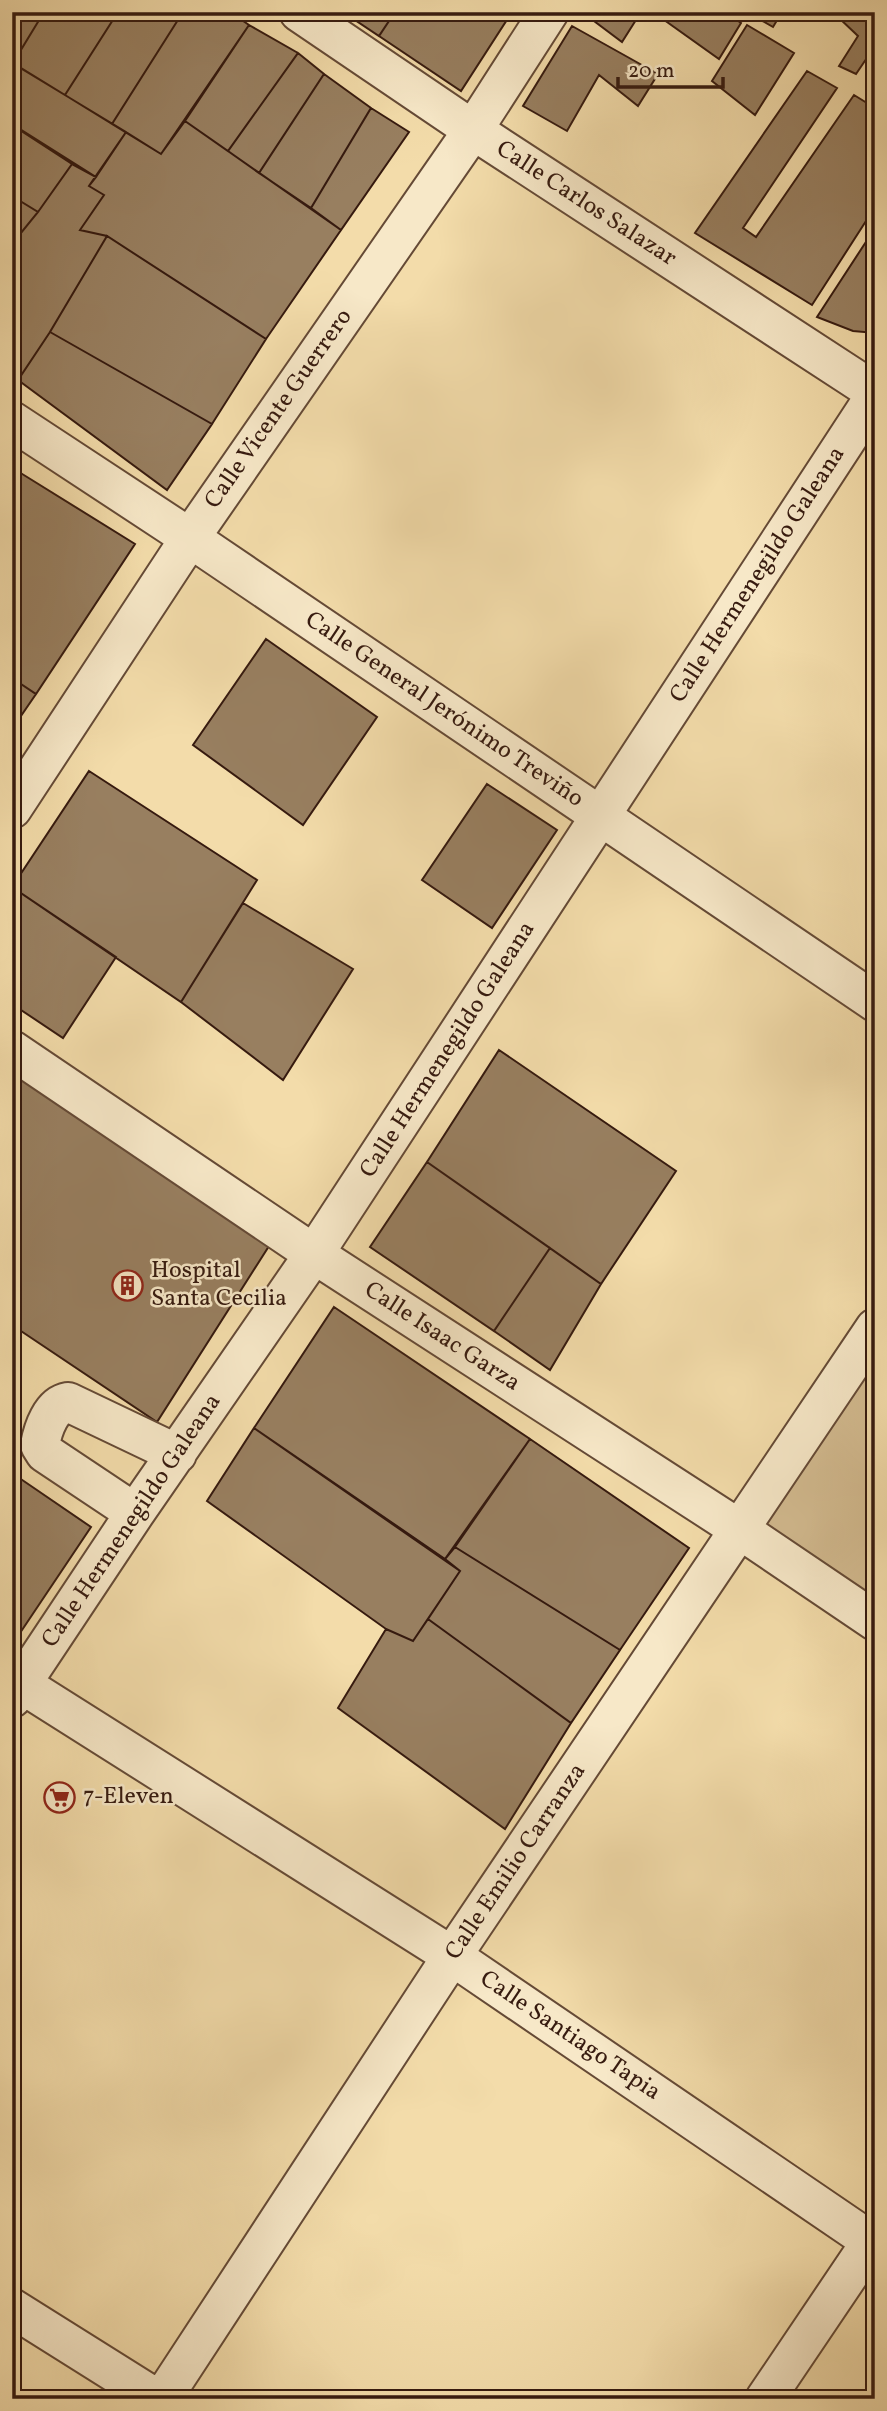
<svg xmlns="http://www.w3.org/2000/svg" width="887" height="2411" font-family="Vollkorn,serif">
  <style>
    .green { fill: #d3bb90; stroke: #846a50; stroke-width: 2 }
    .building { fill: #987f60; stroke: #361a0f; stroke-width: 2 }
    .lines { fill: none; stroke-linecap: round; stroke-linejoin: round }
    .minor-casing { stroke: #654a36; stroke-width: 42 }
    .minor { stroke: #f7e8c8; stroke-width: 38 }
    .labels { text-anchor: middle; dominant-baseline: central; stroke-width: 5; stroke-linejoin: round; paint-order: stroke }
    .street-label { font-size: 24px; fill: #361a0f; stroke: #f7e8c8 }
    .poi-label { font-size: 24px; fill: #361a0f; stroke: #f7e8c8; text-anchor: start }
  </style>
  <rect width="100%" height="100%" fill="#f3dcaa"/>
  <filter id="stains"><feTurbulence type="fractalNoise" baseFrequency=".00286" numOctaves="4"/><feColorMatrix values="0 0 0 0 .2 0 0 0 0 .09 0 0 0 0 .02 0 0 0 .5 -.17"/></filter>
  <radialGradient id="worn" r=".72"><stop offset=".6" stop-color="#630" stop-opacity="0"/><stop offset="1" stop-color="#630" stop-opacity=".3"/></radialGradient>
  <!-- green -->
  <path class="green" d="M875,1328V1624L739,1529Z"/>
  <!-- building -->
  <path class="building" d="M12,12H44L13,63H12Z
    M44,12H118L65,95L13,63Z
    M118,12H183L112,124L65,95Z
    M183,12H230L249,25L161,154L112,124Z
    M343,12H395L379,36Z
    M395,12H512L461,91L379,36Z
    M582,12H641L622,42Z
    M653,12H726L741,23L719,59Z
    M747,12H782L773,27Z
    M841,12H875V46L856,74L839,66L858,36L839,18Z
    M249,25L298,53L228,151L185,121Z
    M747,25L794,53L755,115L712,81Z
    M572,26L658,74L638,106L599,75L567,131L523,106Z
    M298,53L324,74L259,173L228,151Z
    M12,63L126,132L96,177L12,124Z
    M807,71L837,88L743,228L756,237L854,95L875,108V207L812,305L695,233Z
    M324,74L371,108L311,208L259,173Z
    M371,108L409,132L341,230L311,208Z
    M185,121L341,230L266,339L107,236L80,230L104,195L89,186L126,132L161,154Z
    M12,125L72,164L38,212L12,196Z
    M72,164L96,177L89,186L104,195L80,230L107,236L50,332L18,380L12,376V244L38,212Z
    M12,196L38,212L12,244Z
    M875,228V333L853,331L817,317Z
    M107,236L266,339L212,424L50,332Z
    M50,332L212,424L167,490L18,380Z
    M19,472L135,544L36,694L12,678V482Z
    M266,639L377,717L303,825L193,745Z
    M12,678L36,694L12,729Z
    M89,771L257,880L181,1002L12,887Z
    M487,784L557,830L492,928L422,880Z
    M12,887L116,957L63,1038L12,1004Z
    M243,903L353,969L283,1080L181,1002Z
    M499,1050L676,1171L601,1284L427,1162Z
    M12,1071L269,1246L157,1422L12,1325Z
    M427,1162L550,1248L494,1331L370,1247Z
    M550,1248L601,1284L550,1370L494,1331Z
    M334,1307L530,1439L445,1559L254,1428Z
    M254,1428L460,1571L413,1641L386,1629L207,1501Z
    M530,1439L689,1548L620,1650L455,1547Z
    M12,1473L91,1527L18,1636L12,1633Z
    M455,1547L620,1650L571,1723L428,1619L460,1571L445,1559Z
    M428,1619L571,1723L505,1829L338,1708L386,1629L413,1641Z"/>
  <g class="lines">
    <defs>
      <path id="minor" d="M299,12L473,130L875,392
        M12,421L190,538L875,1002
        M12,809L190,538L473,130L549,12
        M12,1050L314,1254L739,1529L875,1621
        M135,1513L45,1453L40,1445C43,1429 51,1405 68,1402L177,1454
        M12,1678L452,1956L875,2244
        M12,1698L135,1513L314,1254L875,396
        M12,2308L157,2399
        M162,2399L452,1956L875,1328
        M765,2399L875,2236"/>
    </defs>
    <!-- minor casing -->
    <use href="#minor" class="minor-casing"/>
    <!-- minor -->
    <use href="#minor" class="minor"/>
  </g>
  <!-- icons -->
  <defs>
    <symbol id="building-ring" viewBox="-11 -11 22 22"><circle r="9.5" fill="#f7e8c8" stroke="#8f2418" stroke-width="1.5"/><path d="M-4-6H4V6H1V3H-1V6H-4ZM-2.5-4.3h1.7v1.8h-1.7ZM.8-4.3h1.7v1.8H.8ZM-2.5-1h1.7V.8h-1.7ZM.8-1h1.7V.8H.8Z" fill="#8f2418"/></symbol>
    <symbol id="supermarket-ring" viewBox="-11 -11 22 22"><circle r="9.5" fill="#f7e8c8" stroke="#8f2418" stroke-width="1.5"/><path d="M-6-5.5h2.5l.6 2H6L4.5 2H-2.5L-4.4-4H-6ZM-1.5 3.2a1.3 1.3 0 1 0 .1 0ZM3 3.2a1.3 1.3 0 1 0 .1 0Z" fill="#8f2418"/></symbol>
  </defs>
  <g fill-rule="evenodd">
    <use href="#building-ring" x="110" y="1268" width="35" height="35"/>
    <use href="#supermarket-ring" x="42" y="1780" width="35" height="35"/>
  </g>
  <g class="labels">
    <!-- street labels -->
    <g class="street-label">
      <text transform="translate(586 204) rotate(33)">Calle Carlos Salazar</text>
      <text transform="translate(279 409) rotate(-55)">Calle Vicente Guerrero</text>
      <text transform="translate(758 575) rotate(-57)">Calle Hermenegildo Galeana</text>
      <text transform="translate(444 710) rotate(34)">Calle General Jerónimo Treviño</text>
      <text transform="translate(448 1050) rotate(-57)">Calle Hermenegildo Galeana</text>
      <text transform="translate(442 1337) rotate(33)">Calle Isaac Garza</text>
      <text transform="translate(132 1521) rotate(-56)">Calle Hermenegildo Galeana</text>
      <text transform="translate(516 1862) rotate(-56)">Calle Emilio Carranza</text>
      <text transform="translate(570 2036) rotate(34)">Calle Santiago Tapia</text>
    </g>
    <!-- poi labels -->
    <g class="poi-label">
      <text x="151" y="1271">Hospital<tspan x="151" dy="28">Santa Cecilia</tspan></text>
      <text x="83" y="1797">7-Eleven</text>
    </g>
  </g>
  <!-- margin -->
  <rect width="887" height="2411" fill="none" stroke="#f3dcaa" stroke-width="42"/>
  <rect x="14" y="14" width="859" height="2383" fill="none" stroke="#361a0f" stroke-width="3.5"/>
  <rect x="21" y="21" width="845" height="2369" fill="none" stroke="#361a0f" stroke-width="2"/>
  <!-- scale -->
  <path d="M618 77v10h105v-10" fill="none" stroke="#361a0f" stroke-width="3.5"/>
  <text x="628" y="77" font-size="21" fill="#361a0f" stroke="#f7e8c8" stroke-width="5" paint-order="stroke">20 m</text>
  <rect width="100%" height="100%" filter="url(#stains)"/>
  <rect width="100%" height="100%" fill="url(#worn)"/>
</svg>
